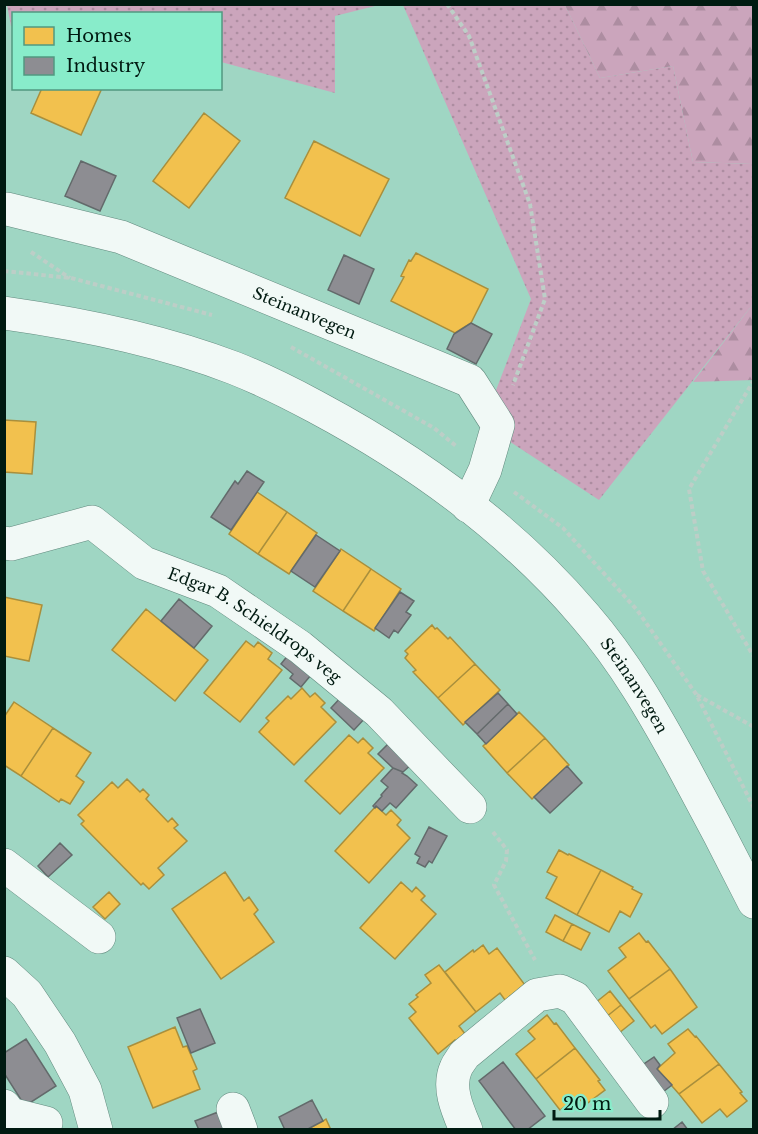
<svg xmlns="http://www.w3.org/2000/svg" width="758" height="1134" font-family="'Libre Baskerville',serif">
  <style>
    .grass { fill: url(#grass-dots) }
    .forest { fill: url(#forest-firs) }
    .homes { fill: #f2c14e; stroke: #a98f3c; stroke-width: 1.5 }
    .industry { fill: #8d8d92; stroke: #636a6b; stroke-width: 1.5 }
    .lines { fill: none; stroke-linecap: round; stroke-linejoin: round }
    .minor-casing { stroke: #618a7e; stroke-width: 34 }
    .major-casing { stroke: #618a7e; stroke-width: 34 }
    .path { stroke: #bdcec7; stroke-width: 4; stroke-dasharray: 4.5 3; stroke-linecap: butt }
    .minor { stroke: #f1f9f6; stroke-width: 33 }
    .major { stroke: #f1f9f6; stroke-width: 33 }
    .labels { text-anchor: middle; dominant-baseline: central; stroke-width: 6; stroke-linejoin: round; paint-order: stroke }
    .street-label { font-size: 16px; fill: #001a11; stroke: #88ecca }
  </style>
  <defs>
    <pattern id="grass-dots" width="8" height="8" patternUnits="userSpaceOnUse" patternTransform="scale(1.5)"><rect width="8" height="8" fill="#cba5bc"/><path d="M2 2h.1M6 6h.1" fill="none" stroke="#ad8da1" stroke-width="1.8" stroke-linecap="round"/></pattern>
    <pattern id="forest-firs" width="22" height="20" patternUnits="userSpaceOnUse" patternTransform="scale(1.5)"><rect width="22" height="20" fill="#cba5bc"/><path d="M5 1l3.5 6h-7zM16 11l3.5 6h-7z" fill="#ad8da1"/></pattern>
  </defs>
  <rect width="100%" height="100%" fill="#9fd6c3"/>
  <!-- grass -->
  <path class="grass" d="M7,5V4L379,5L335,16V93L221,62L220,14H14L13,26H11Z
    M403,5H565L600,78L673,66L693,162L753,164V304L599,500L483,424L531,299Z"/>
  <!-- forest -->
  <path class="forest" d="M565,5H753V164L693,162L673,66L600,78Z
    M753,304V380L693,382Z"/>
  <!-- homes -->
  <path class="homes" d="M42,88H102L81,135L31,113Z
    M204,113L240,141L189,208L153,181Z
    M314,141L389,179L360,236L285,198Z
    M416,253L488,289L471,323L455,333L391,301L404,277L401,276L409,260L411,261Z
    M4,420L36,422L32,474L4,472Z
    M257,492L287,512L258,554L229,534Z
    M287,512L317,533L289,574L258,554Z
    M341,549L371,569L343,611L313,591Z
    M371,569L401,589L374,631L343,611Z
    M4,597L42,605L29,661L4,656Z
    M146,609L208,660L175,701L112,650Z
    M432,625L435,629L437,628L448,639L450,637L475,664L438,698L413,672L416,670L405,658L408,654L405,651Z
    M246,641L254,647L258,642L272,653L268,659L282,670L240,722L204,693Z
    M475,664L500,690L463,725L438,698Z
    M302,688L310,697L315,693L325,703L321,707L336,722L294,765L259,732L269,721L266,718L288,696L291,699Z
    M14,702L53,728L21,776L4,765V717Z
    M519,712L545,738L507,773L483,746Z
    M53,728L91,753L76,776L84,782L70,804L61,799L59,802L21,776Z
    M349,735L358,743L363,738L373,748L368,753L384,768L340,814L305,781Z
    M545,738L569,765L532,799L507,773Z
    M127,779L140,792L143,789L149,795L146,799L168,822L172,818L178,825L174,828L187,841L158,868L164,875L149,889L143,883L141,885L81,824L84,821L78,815L112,782L118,788Z
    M376,806L386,815L391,810L401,820L397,825L410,838L369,883L335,851Z
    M559,850L568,855L569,854L601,870L577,915L546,898L557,877L547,872Z
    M601,870L633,887L632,889L642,894L630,917L620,911L609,932L577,915Z
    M225,872L244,901L249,897L258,910L254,914L274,942L221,979L172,909Z
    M401,882L412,892L416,887L425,896L421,900L436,914L395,959L360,928Z
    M109,892L120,904L105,919L93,907Z
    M555,915L572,924L563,941L546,932Z
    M572,924L590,933L581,950L563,941Z
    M639,933L646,942L648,941L670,969L629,999L608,971L626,957L619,948Z
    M483,945L489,954L497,948L525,985L505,1000L500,993L476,1012L445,972L473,950L474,952Z
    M439,965L476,1012L459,1026L466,1035L456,1042L455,1040L438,1054L409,1018L416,1012L409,1004L418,997L416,995L431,983L425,975Z
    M670,969L697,1007L662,1034L655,1025L651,1028L629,999Z
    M610,991L621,1005L606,1017L595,1003Z
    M621,1005L634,1021L619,1033L606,1017Z
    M547,1015L554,1024L556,1023L575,1048L536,1079L516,1054L535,1039L528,1031Z
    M175,1027L183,1047L187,1046L197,1069L193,1071L200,1089L153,1108L128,1047Z
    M688,1029L695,1037L696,1036L719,1064L679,1094L657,1069L675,1053L668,1044Z
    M575,1048L600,1080L598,1081L605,1090L585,1105L578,1097L560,1110L536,1079Z
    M719,1064L742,1092L740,1093L747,1101L727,1117L720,1109L702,1123L679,1094Z
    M326,1119L331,1130H306L323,1121Z"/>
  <!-- industry -->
  <path class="industry" d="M81,161L116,176L100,211L65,196Z
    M344,255L374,269L359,304L328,290Z
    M471,323L492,334L476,364L447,349L454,334Z
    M247,471L264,482L231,530L211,517L235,481L238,484Z
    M316,535L340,551L315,587L291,571Z
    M400,592L414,601L406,612L411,615L398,633L394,630L389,638L375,628Z
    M179,599L212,626L194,648L161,621Z
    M293,649L316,669L301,687L290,678L293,674L281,664Z
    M498,693L508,704L477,734L465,722Z
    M343,695L366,717L354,730L331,708Z
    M508,704L517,714L486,744L477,734Z
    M391,741L413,763L403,772L393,768L378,754Z
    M567,766L582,783L550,813L534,797Z
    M393,768L403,772L402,773L407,776L417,785L396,808L390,803L382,811L376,806L375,808L373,806L382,796L381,795L388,787L381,781Z
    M429,827L447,836L432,863L429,861L425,867L417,863L420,857L415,854Z
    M60,843L72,855L48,877L38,866Z
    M200,1009L215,1043L191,1053L177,1018Z
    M26,1039L56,1086L25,1106L4,1073V1053Z
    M654,1057L660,1065L657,1069L672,1085L659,1095L638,1068Z
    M503,1062L545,1116L527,1130H516L479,1081Z
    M312,1100L323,1121L306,1130H285L279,1117Z
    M218,1112L225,1130H199L195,1121Z
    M682,1122L688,1130H672Z"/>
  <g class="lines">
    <defs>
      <g id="minor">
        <path id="s1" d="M7,209L121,237L470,381L498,425L485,470L468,506"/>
        <path id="s2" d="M4,543L11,544L92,522L144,563L218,591L300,647L379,712L470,807"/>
        <path d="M4,865L99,937"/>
        <path d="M4,973L27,994L60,1043L85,1090L96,1130"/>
        <path d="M4,1106L10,1114L46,1123"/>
        <path d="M233,1109L241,1130"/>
        <path d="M466,1130C458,1111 447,1088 456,1068C458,1063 462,1059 464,1055L537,995L560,991L575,998L652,1102"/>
      </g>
      <g id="major">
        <path id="s3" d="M4,313C82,324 161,340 234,368C262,379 290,393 316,407C417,461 511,529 585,616C625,662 655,715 684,768C708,812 731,856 754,902"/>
      </g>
    </defs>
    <!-- minor casing -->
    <use href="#minor" class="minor-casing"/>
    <!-- major casing -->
    <use href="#major" class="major-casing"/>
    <!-- path -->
    <path class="path" d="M447,4L469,36L530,204L545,299L513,385
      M31,252L70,278
      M4,271L71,278L212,315
      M291,347L434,428L456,446
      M754,380L689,489L703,571L754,657
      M514,492L563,528L637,610L696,694L754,808
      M697,695L754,727
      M493,832L507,850L506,861L494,885L535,960"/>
    <!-- minor -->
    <use href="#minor" class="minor"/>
    <!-- major -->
    <use href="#major" class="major"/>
  </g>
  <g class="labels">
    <!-- street labels -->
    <g class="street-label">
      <text stroke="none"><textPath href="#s1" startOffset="316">Steinanvegen</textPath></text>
      <text stroke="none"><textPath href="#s2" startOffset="285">Edgar B. Schieldrops veg</textPath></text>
      <text stroke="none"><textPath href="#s3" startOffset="756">Steinanvegen</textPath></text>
    </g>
  </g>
  <!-- border -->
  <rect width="758" height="1134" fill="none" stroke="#001a11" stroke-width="12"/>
  <!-- legend -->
  <rect x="12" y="12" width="210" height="78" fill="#88ecca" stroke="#529880" stroke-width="1.5"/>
  <rect x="24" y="27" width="30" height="18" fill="#f2c14e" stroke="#529880" stroke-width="1.5"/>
  <text x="66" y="42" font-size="18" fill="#001a11">Homes</text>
  <rect x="24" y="57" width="30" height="18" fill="#8d8d92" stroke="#529880" stroke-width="1.5"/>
  <text x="66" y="72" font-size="18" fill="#001a11">Industry</text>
  <!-- scale -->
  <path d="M554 1110v9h106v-9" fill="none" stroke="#001a11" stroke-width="3"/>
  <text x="563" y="1110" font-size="18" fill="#001a11" stroke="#88ecca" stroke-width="4.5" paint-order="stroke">20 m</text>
</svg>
